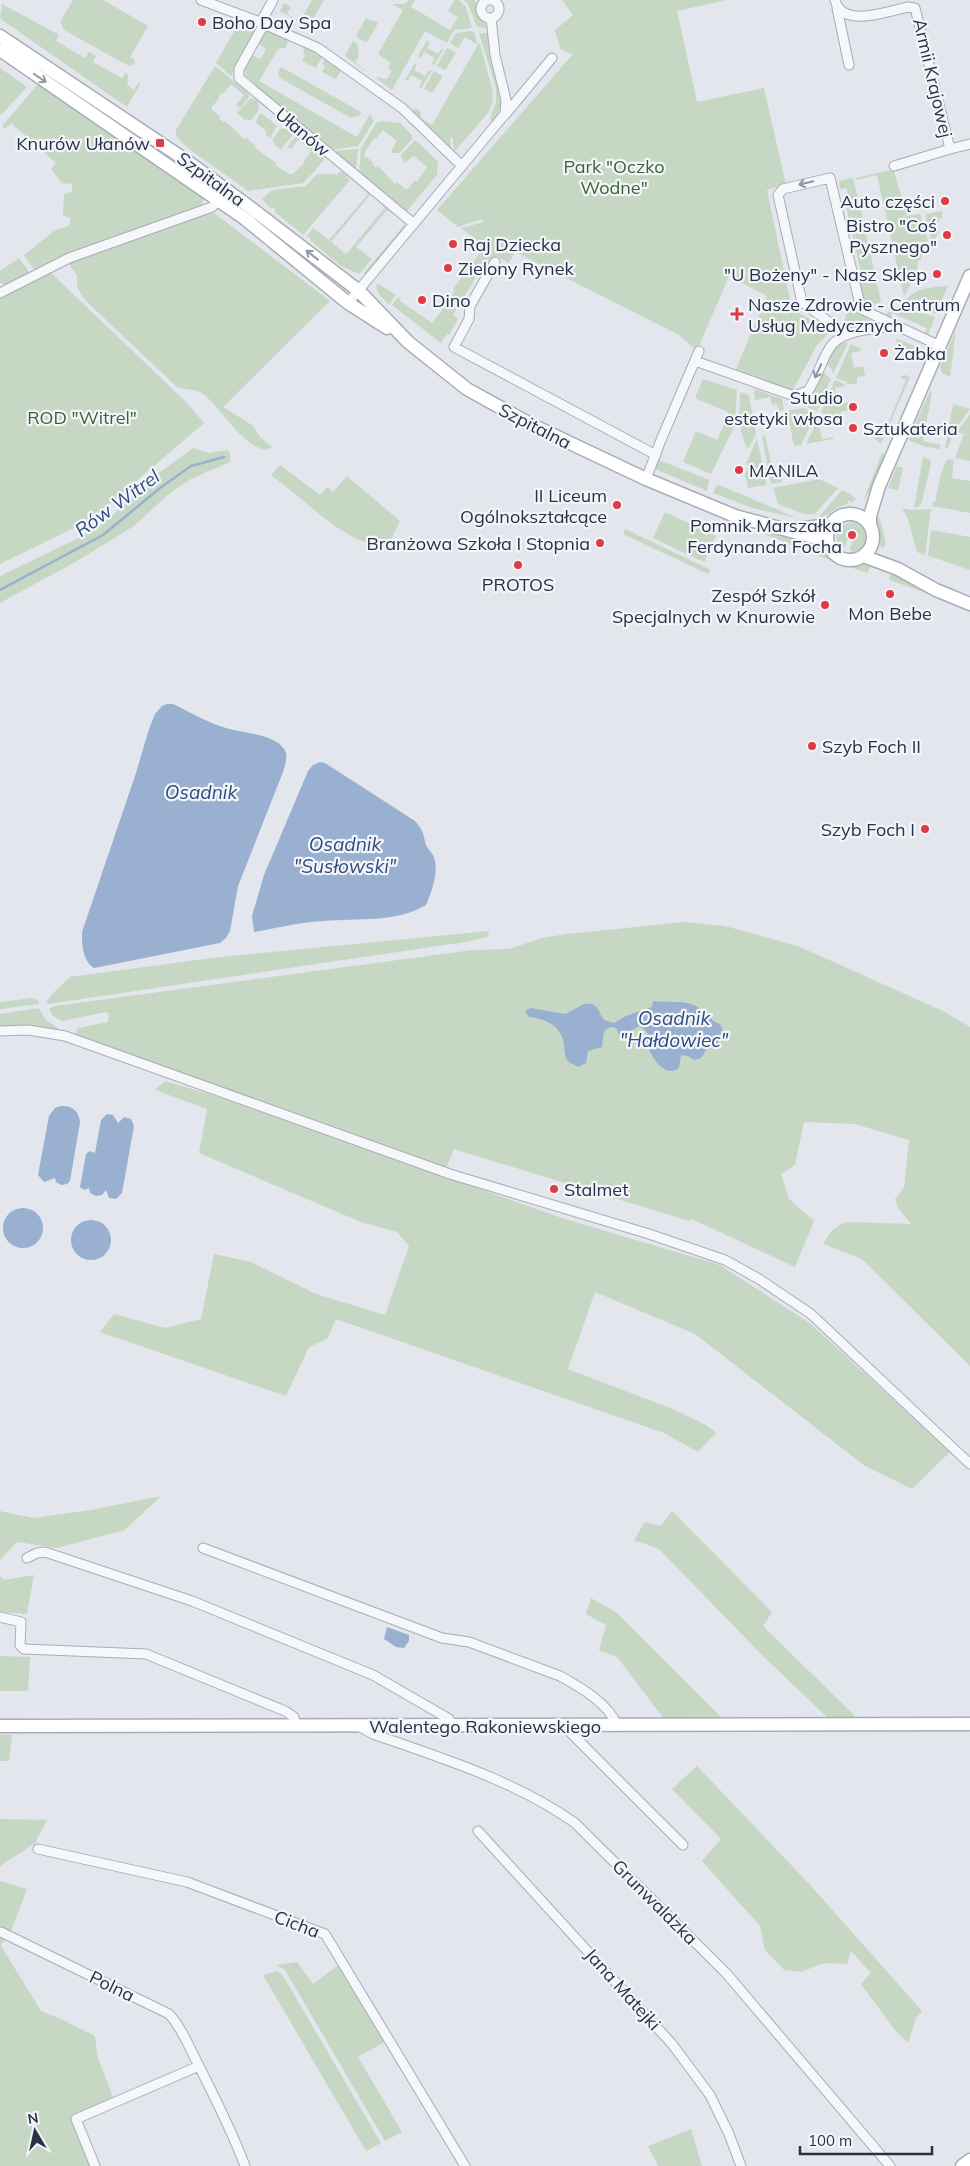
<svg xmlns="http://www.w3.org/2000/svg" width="970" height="2166" font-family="Mulish,sans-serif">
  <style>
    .green { fill: #c6d7c3 }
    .water { fill: #9ab0d0 }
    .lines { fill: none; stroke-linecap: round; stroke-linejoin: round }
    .stream { stroke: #9ab0d0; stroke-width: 2.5 }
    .street-casing { stroke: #a7acb7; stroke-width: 11 }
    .secondary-casing { stroke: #a7acb7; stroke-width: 15 }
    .street { stroke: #f6f7fa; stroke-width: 9 }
    .secondary { stroke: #fff; stroke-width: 12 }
    .oneway { stroke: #9498a3 }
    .oneway2 { stroke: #8f94a0 }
    .poi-dot { fill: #dd3c47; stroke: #f3f5f9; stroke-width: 2 }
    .labels { text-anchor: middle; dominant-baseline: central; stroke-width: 4.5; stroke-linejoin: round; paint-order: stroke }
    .poi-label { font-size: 18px; fill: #283147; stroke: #f3f5f9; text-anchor: start }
    .street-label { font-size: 18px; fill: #283147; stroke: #f3f5f9 }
    .park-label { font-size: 18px; fill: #396434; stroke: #f3f5f9 }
    .water-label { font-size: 19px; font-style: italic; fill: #2d4b80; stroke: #f3f5f9 }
  </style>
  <rect width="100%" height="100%" fill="#e3e6ec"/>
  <!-- green -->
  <path class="green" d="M73,0H103L148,26L130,57L135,60V63L130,66L123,63L64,30L60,22Z
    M312,0H324L308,27L280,11L284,3L291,7L287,14L300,21Z
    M409,0H415L411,7L450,30L458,17L448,11L455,0H459L466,7L472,28L454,30L447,43L425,31L392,90L375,77L387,79L392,71L388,68L391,63L378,54L403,10L392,4H405Z
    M464,0H475L487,28L477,27L468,4Z
    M562,0H727L677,11L697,102L764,88L786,185L767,190L792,309L831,331L817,345L792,392L735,371L767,296L729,276L697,351L679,335L515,252L509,263L496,256L492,262L487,259L453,315L458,319L449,335L447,334L441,343L392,305L398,297L401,299L400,301L432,323L449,301L448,300L455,291L453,289L480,253C483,241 470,235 461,228L484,222L482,219L458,227L437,210L573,54L561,50L555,30L573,15Z
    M2,4L59,35L56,41L85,58L89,52L96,56L93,62L122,78L125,73L128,74C129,83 123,83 134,90L138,83L140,84L127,107L2,20L0,17Z
    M366,18L378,23L368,41L365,42L356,36Z
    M240,21L257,28L231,76L216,63Z
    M267,31L285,38L288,42L285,48L278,49L259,81L357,137L370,114L374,121L358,146L330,150L260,91L261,89L246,76L245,69L252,55L261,59L266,49L258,44Z
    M470,31L474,32L477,43L480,44L493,92L492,105L488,113L456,150L454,151L453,138H450L451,152L413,112L415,108L421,112L420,118L432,125L478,45L465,37L458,48L450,43L456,33Z
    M479,33H487C490,61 513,97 493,123L490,119L496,102V88Z
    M427,40L430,42L427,48L438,54L441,49H444L434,65L432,64L435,58L424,52L421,58L418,56Z
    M353,41L358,45L359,56L355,62L371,75L345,56Z
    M305,47L322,57L316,68L302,61L305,56L303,51Z
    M447,48L456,53L445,70L437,66Z
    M325,59L341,70L336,79L322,72L325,66L322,64Z
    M415,63L417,64L414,70L425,76L429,70L432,71L421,88L419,87L422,81L411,75L408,81L405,80Z
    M215,66L249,94V97L240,108L236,105L244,95L231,84L223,94L221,93L218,97L219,98L212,107V110L221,117L219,119L224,122L225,121L244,139L246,138L256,146L255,148L276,163L275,165L289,174H293L305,162L304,161L311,151L298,140L291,149L287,147L297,135L324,156V160L304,183L248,191L189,149L176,136V130Z
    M281,67L361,112L359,116L351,118L280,78L278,73Z
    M0,68L27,87L1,115L0,114Z
    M434,71L443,76L432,93L424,89Z
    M38,84L203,195V206L34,270L24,255L54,231L70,225V218L63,215L64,194L72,192V184L62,183L51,169L56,163L11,123L5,129L2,126Z
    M251,98L258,101L259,110L250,121L247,119L245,120L237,113Z
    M259,114H263L277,126L270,138L266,135V131L256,123Z
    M382,121L400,123L412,135V139L400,153H393L391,152L397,141L383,130L376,139L374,138L365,152V156L373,162L372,164L376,168L378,166L395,184L397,182L405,189H408L415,180L417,182L427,167L414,156L404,163L401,155L414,141H417L438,162L437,175L406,212L359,174L361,148L377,122Z
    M290,128L294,134L282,148V151L274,144L275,142L272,140L280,129Z
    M358,149L356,170L335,153L336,151Z
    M900,168V170L894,171L907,216L920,214L928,240L920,261L918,260L917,271L904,296L877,175L856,180V178Z
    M340,172H343L350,180L303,235L274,211L276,210L273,207L271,209L262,199L272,190L306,186L317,174H336V176Z
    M853,178L858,199L848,201L847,188L840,189L839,181Z
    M363,189L375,199L370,195L331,242L346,254L385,208L380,203L393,213L387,210L356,247L372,259L359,274L341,266L310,240L311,239L309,237L306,238L313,228L329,240L368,194Z
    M859,201L881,302L866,307L864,306L856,279L862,277L846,206Z
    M942,211V218H940L935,229L939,231L933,245L926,222V214Z
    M214,213L330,301L223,407L252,425L260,437L272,447L266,450C240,445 222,408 202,393C194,388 184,391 176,386L85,300L77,287V275L67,262L198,214Z
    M405,224L404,229L366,274L364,273Z
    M19,258L30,273L6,285L0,283V271Z
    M50,272L188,404L204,423L92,519L0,564V295Z
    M377,283L396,295L389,304C383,298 374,292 377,283Z
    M948,286L936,314L904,304C911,288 932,287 948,286Z
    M899,306L935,317L928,335L924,334L927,328L892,313L889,319L886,316L887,313Z
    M853,310L871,321L873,325L849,331L843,327L846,314Z
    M956,330L950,377L942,373L940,367Z
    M895,338L917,347H918L901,358Z
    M843,342L848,343L833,374L832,369L827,365L834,350Z
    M851,344L860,348L861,351L851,353L854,368L863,366L865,376L857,377V383L847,385V382L836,378Z
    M823,372L831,379L817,411L807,407Z
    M905,375L910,377L881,444L874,438L875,436L882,438L906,380L900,377Z
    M703,379L737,390L735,425L711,474L683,462L696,431L717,440L729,414L728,412L695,398Z
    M835,380L844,384L845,386L835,388L838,404L848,402L850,410L841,412L842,418L832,420L831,417L821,412Z
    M754,389L782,399L784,410L779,411L777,404L772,405L770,397L755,400Z
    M930,391L932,392L923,441L940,445V449L926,447L908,440Z
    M740,392L749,395L756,434L749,448L746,447L739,424Z
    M953,404L970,409L954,431L948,448H945Z
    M804,408L816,414L801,445L794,446L787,411Z
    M970,414V461L955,458L964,434L957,432Z
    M820,415L829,421L819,423L822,439L833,437V439L806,444Z
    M765,435L773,472L781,470L783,479L781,482L771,484L762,436Z
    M757,438L764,473L746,464Z
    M193,448L209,453L227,450L230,453V462L191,479L170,493L134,526L77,561L0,603V576L89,533L104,523L160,472Z
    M882,453L886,455L877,480L863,501Z
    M923,457L930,460L931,464L922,501L920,506L914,508Z
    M947,459L954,460L952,478L970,481V513L932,506L933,502H935L941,474Z
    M659,460L709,480L707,491L655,469Z
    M280,465L320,495L327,487L333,492L347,476L400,521L387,548C340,541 309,502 272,476V474Z
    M897,466L903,468L898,490L888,488Z
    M747,469L765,476L766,485L748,488L745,474Z
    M819,479L838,488L815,514H804L778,504L773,488Z
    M719,485L797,518L752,508L713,493L716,486Z
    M842,490L849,493L856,499L851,503L850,500L848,501V504C836,506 828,517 818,518Z
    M902,508L912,510L931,509L925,555L917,552L908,519Z
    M665,512L716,536L704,562L653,538Z
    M876,516L880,519L886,544L882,549C877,541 873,525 876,516Z
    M852,522C865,525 870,535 864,547L853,553L850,549L853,541L848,539L845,546L842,548L839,547C833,535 838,524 852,522Z
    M625,529L711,570L708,574L623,534Z
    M764,530L810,540L806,550L755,531Z
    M931,530L970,537V570L929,556L928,555Z
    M815,541C827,548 834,563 849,564C857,565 865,562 873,562L867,573L811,553Z
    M891,572H893L938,597L889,580Z
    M684,922L725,926L798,946L945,1012L970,1027V1366L862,1259L823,1244L832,1230L845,1222L911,1224L898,1208L895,1199L904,1187L909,1140L855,1124L804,1122L795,1165L781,1174L789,1199L814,1221L795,1267L692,1219L689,1221L454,1149L446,1169L76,1036V1030L79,1028L108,1022L109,1014L106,1012L62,1021L53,1016L49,1009L55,1006L473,950L509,949L542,938L567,934Z
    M489,931L488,937L465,942L48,1004L46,1002L54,992L70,977L220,957Z
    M32,998L38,1000L39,1004L0,1009V1002Z
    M39,1008L45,1019L59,1029H0V1014Z
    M165,1081L219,1097L565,1219L720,1265L811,1324L950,1452L912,1489L865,1466L695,1334L595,1292L568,1369L675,1410L706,1425L716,1433L698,1452L664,1433L336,1319L327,1339L309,1347L286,1396L100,1332L114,1314L165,1328L201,1319L214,1254L251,1262L316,1294L385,1315L409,1246L397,1232L361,1222L199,1153L207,1109L155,1090Z
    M161,1496L125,1530L57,1548L17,1542L0,1560V1511L33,1518L91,1510Z
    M672,1511L772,1612L763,1626L859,1720H830L760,1653L659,1549L634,1540L645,1522L661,1526Z
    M34,1575L27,1614L0,1612V1576L4,1580Z
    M591,1598L617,1613L724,1720L664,1719L617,1657L599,1650L606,1625L586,1614Z
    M0,1656L30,1657L28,1691H0Z
    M0,1735H12L9,1761H0Z
    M697,1766L811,1886L922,2011L916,2018L908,2043L894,2029L861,1984L871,1973L851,1951L847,1964L824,1963L801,1972L784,1970L765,1950L760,1926L702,1861L721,1839L672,1789Z
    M0,1819L47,1820L35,1843L0,1866Z
    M0,1881L27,1889L11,1931L0,1930Z
    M0,1937L5,1938L1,1946L41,2011L63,2020L95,2036L97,2055L113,2097L72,2117L91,2166H0Z
    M297,1962L313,1984L340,1964L388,2040L358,2057L402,2132L385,2141L285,1970L276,1965Z
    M277,1971L282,1974L381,2143L366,2151L263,1975Z
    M691,2129L702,2166H658L648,2146Z"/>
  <!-- water -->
  <path class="water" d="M167,704H173C190,712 208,723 226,728C242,733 275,734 284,749C289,756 285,764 283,772L238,886L230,931L226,938L220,943L94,968C82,960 82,944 82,932L136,773L149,729L155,714L162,706Z
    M320,762L325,763L415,821C424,831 423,834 426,845C428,849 431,852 433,855C440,870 432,891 426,905C396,923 357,918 324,921C301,922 277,928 254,932L252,916L264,875L308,771L313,765Z
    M653,1001C666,1003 682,1000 694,1005C704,1010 709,1020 720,1024L723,1031L719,1046L707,1049L701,1058L694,1060L688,1056L681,1055L679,1068C663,1079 652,1056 646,1044L649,1038L647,1032L639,1026L627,1033L619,1034L616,1028L610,1027L604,1031L602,1047L588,1051L586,1063L578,1067C575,1065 570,1063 568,1061C564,1056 565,1051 564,1045C562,1026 546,1019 529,1017L525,1011L530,1008L566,1014C575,1010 589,996 598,1009C600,1013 601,1016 604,1020L614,1023L626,1016L652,1007Z
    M61,1106C72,1105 79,1111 80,1122L70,1181L67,1184L61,1185L56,1182L55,1178L44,1182L38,1175L49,1116L55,1108Z
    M107,1114L113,1115L118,1123L124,1117L131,1119L134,1126L122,1193L116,1199L109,1198L106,1190L102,1195L96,1196L90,1193L89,1188L84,1190L80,1187L86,1154L90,1151L95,1153L101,1120Z
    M3 1228a20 20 0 1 1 40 0a20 20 0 1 1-40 0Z
    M71 1240a20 20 0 1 1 40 0a20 20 0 1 1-40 0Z
    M387,1627L409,1635V1641L404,1648L396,1647L384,1639Z"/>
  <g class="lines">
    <!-- stream -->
    <path class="stream" d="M0,590L103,535L160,488L191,466L224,457"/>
    <defs>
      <path id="street" d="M201,0L257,21L318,48L402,108L462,166
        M835,0C842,29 888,11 908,7L915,8L950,149L970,144
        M481 9a9 9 0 1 1 18 0a9 9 0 1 1-18 0Z
        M837,8L849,65
        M261,22L273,0
        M264,24L239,69V78L414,224
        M505,115L552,58
        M894,166L950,149
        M495,262L470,306L469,319L454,347L656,455
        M0,293L69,258L212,207L228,191
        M348,303L505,114L506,100L495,55L491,18
        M847,335L802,302L778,195L783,189L830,178L861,309L940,346
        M695,361L794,396L808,391C817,378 821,362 829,349C840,329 876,329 897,326
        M646,479L661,440L699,351
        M0,1031L28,1030L65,1036L450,1174L649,1234L725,1260L759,1279L811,1314L970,1464
        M203,1548L442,1638L469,1642L560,1676C580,1687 608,1703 617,1725
        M27,1558L37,1553L45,1552L192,1601L373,1675L444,1716L449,1719L451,1725
        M0,1617L21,1622L20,1645L24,1649L146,1654L285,1711L294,1717L295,1726
        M564,1726L683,1845
        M360,1727L373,1734C441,1758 516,1781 575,1823L726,1973L890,2166
        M478,1831L672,2044L710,2095L729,2134L741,2166
        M38,1849L187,1882L325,1934L465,2166
        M1,1932L169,2014C182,2028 189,2047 198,2064C215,2098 232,2131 245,2166
        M95,2166L76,2119L199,2066"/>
      <path id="secondary" d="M0,36L187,161L251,208L359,291L408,342L467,389L532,425L646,479L735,516L817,538L828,544
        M0,50L244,218L348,303L387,328
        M827 537a23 23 0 1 1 46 0a23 23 0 1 1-46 0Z
        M870,526V516L879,486L970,276
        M796,529L831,525
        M863,556L898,569L936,590L970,604
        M0,1726L970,1724
        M962,2166L970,2160"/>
    </defs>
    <!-- street casing -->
    <use href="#street" class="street-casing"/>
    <!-- secondary casing -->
    <use href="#secondary" class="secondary-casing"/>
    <!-- street -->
    <use href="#street" class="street"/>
    <!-- secondary -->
    <use href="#secondary" class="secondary"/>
  </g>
  <!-- one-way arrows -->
  <defs><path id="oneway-shaft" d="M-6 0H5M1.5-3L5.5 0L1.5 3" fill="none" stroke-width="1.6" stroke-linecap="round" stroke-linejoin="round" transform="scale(1.25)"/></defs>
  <g class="oneway">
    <use href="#oneway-shaft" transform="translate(40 78) rotate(34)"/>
    <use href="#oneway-shaft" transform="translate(312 255) rotate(-142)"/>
  </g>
  <g class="oneway2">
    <use href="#oneway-shaft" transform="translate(806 183) rotate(167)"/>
    <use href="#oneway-shaft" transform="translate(818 371) rotate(115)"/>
  </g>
  <!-- markers -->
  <g class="poi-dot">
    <circle cx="202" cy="22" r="5"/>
    <rect x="155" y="138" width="10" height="10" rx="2.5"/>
    <circle cx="945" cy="201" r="5"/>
    <circle cx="947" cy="235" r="5"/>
    <circle cx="453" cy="244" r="5"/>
    <circle cx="448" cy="268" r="5"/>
    <circle cx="937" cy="274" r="5"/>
    <circle cx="422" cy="300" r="5"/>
    <path d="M734.5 306.5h5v5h5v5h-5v5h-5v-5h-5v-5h5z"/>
    <circle cx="884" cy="353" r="5"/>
    <circle cx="853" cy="407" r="5"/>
    <circle cx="853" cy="428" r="5"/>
    <circle cx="739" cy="470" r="5"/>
    <circle cx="617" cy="505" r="5"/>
    <circle cx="852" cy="535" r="5"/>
    <circle cx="600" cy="543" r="5"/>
    <circle cx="518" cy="565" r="5"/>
    <circle cx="890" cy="594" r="5"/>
    <circle cx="825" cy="605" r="5"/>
    <circle cx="812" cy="746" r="5"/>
    <circle cx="925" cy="829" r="5"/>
    <circle cx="554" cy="1189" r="5"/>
  </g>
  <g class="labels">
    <!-- poi labels -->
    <g class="poi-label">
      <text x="212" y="22">Boho Day Spa</text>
      <text x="150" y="143" text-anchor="end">Knurów Ułanów</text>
      <text x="935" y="201" text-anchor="end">Auto części</text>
      <text x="937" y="225" text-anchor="end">Bistro "Coś<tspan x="937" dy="21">Pysznego"</tspan></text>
      <text x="463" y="244">Raj Dziecka</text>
      <text x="458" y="268">Zielony Rynek</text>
      <text x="927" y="274" text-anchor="end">"U Bożeny" - Nasz Sklep</text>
      <text x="432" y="300">Dino</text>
      <text x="748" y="304">Nasze Zdrowie - Centrum<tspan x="748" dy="21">Usług Medycznych</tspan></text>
      <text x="894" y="353">Żabka</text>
      <text x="843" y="397" text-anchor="end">Studio<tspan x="843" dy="21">estetyki włosa</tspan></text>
      <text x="863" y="428">Sztukateria</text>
      <text x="749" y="470">MANILA</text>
      <text x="607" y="495" text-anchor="end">II Liceum<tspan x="607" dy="21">Ogólnokształcące</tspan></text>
      <text x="842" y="525" text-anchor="end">Pomnik Marszałka<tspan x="842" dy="21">Ferdynanda Focha</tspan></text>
      <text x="590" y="543" text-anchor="end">Branżowa Szkoła I Stopnia</text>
      <text x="518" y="584" text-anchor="middle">PROTOS</text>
      <text x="815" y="595" text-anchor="end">Zespół Szkół<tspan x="815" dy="21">Specjalnych w Knurowie</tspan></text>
      <text x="890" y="613" text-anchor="middle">Mon Bebe</text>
      <text x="822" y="746">Szyb Foch II</text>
      <text x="915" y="829" text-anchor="end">Szyb Foch I</text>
      <text x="564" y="1189">Stalmet</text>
    </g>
    <!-- street labels -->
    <g class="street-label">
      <text transform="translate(933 78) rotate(77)">Armii Krajowej</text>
      <text transform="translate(303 132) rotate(40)">Ułanów</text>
      <text transform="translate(211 179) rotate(36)">Szpitalna</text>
      <text transform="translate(535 426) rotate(27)">Szpitalna</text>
      <text x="485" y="1726">Walentego Rakoniewskiego</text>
      <text transform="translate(655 1902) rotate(45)">Grunwaldzka</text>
      <text transform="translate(297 1924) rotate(21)">Cicha</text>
      <text transform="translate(112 1986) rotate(26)">Polna</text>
      <text transform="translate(623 1989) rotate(48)">Jana Matejki</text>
    </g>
    <!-- park labels -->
    <g class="park-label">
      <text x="614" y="166">Park "Oczko<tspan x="614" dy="21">Wodne"</tspan></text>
      <text x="82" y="417">ROD "Witrel"</text>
    </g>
    <!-- water labels -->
    <g class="water-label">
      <text transform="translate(117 503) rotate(-36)">Rów Witrel</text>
      <text x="201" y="792">Osadnik</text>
      <text x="345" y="844">Osadnik<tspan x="345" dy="22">"Susłowski"</tspan></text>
      <text x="674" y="1018">Osadnik<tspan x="674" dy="22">"Hałdowiec"</tspan></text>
    </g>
  </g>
  <!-- north arrow -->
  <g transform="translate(35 2131) rotate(351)" stroke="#f3f5f9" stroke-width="4" paint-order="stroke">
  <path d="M0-4L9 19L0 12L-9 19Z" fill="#283147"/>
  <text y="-8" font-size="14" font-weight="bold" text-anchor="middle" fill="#283147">N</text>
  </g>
  <!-- scale -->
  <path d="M800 2146v8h132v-8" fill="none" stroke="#283147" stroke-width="2.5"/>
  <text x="808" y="2146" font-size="15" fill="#283147" stroke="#f3f5f9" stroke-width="4" paint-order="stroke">100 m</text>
</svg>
